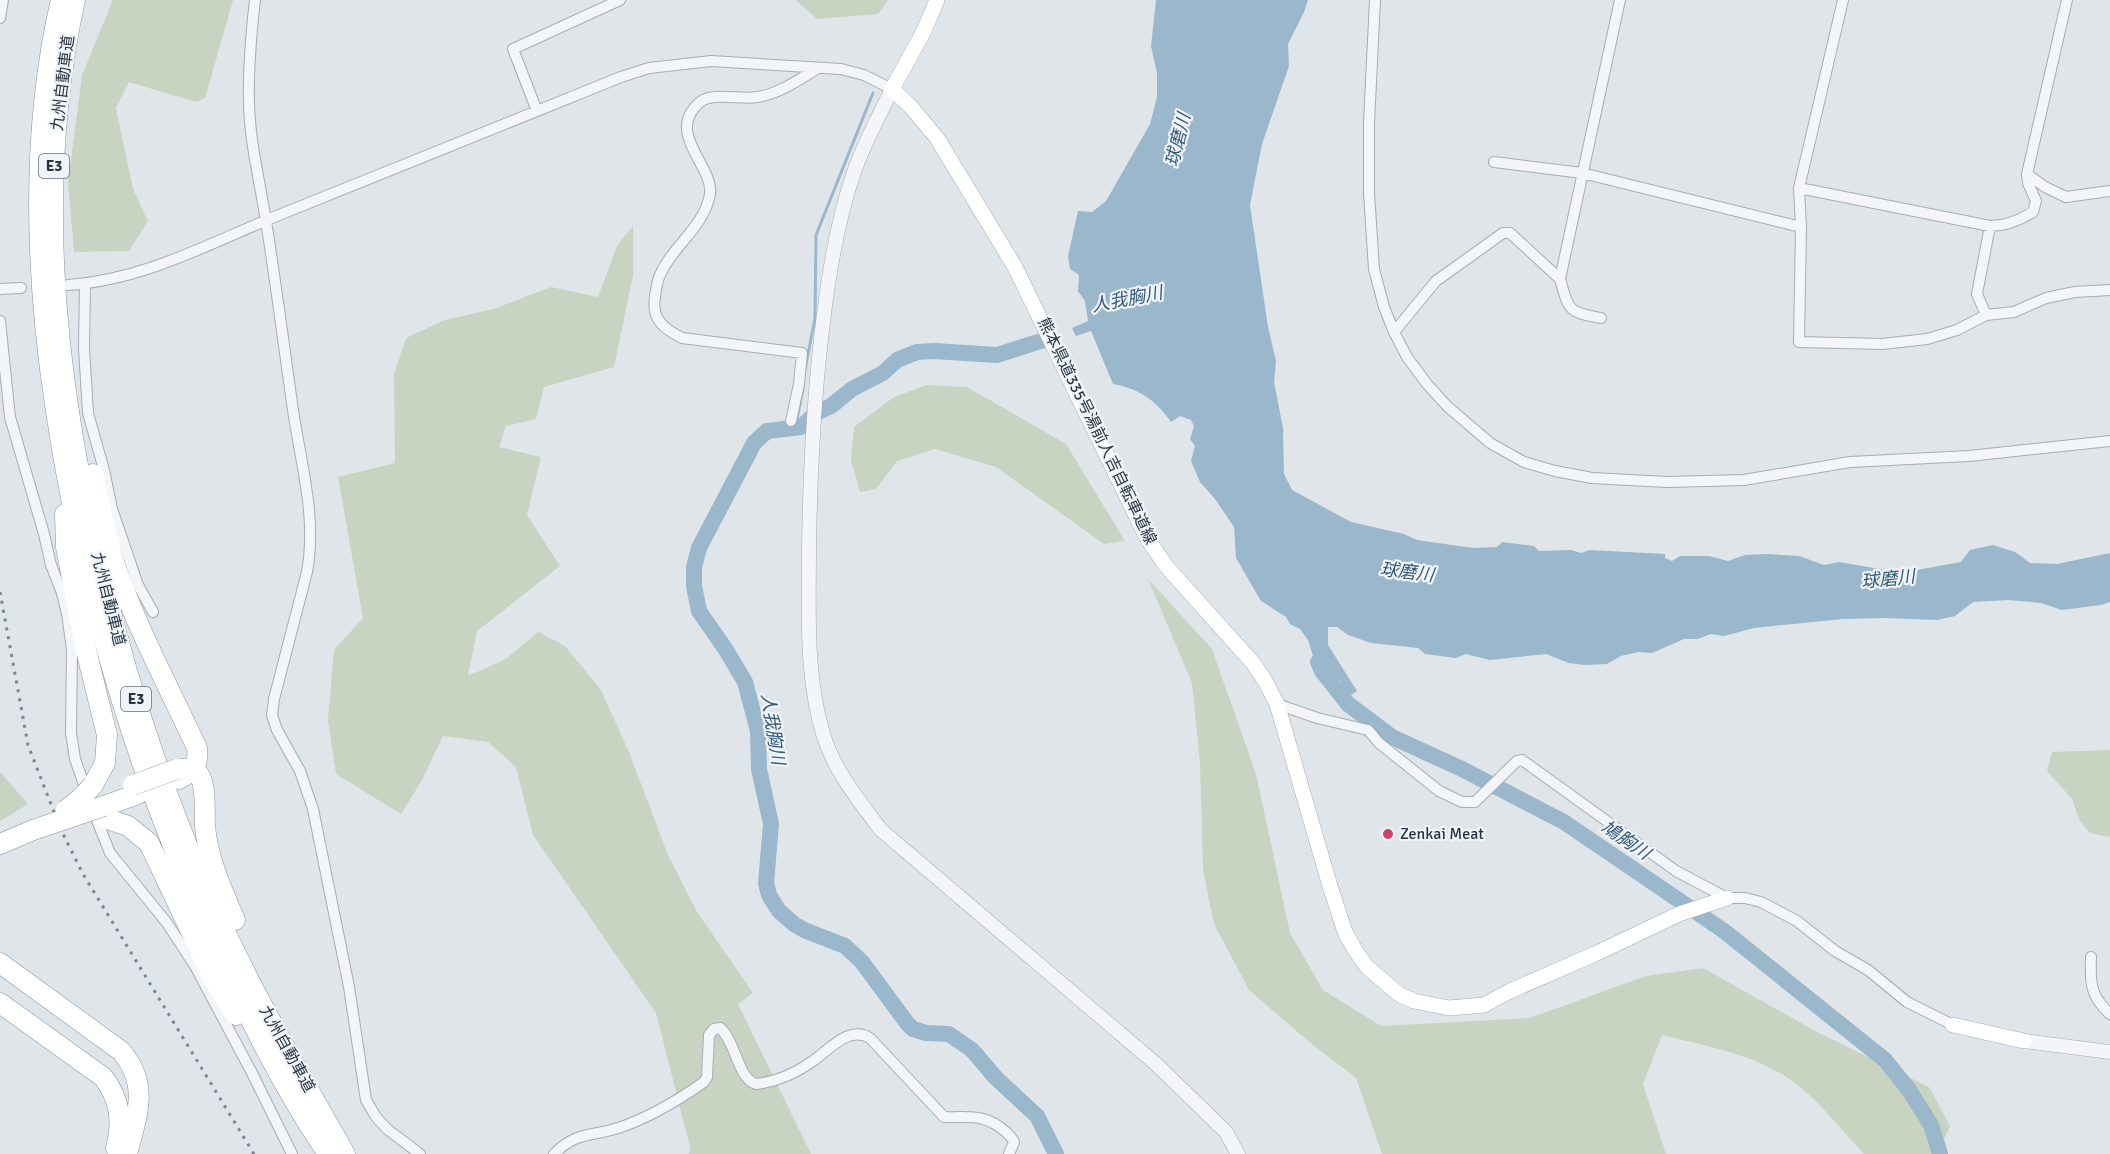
<svg xmlns="http://www.w3.org/2000/svg" width="2110" height="1154" font-family="Signika,'Noto Sans JP',sans-serif">
  <style>
    .green { fill: #c8d4c1 }
    .water { fill: #9ab7cb }
    .lines { fill: none; stroke-linecap: round; stroke-linejoin: round }
    .stream { stroke: #9ab7cb; stroke-width: 3 }
    .river { stroke: #9ab7cb; stroke-width: 16 }
    .minor-casing { stroke: #a5acb3; stroke-width: 12 }
    .tertiary-casing { stroke: #a5acb3; stroke-width: 15 }
    .secondary-casing { stroke: #a5acb3; stroke-width: 16 }
    .motorway-casing { stroke: #8794a1; stroke-width: 21 }
    .minor { stroke: #f3f5f8; stroke-width: 10 }
    .tertiary { stroke: #f3f5f8; stroke-width: 14 }
    .secondary { stroke: #fff; stroke-width: 15 }
    .motorway { stroke: #fff; stroke-width: 20 }
    .rail { stroke: #798694; stroke-width: 3; stroke-dasharray: 3 6; stroke-linecap: butt }
    .motorway-bridge-casing { stroke: #8794a1; stroke-width: 21; stroke-linecap: butt }
    .motorway-bridge { stroke: #fff; stroke-width: 20 }
    .poi-dot { fill: #d34167; stroke: #f0f3f7; stroke-width: 2 }
    .labels { text-anchor: middle; dominant-baseline: central; stroke-width: 4.5; stroke-linejoin: round; paint-order: stroke }
    .shield { fill: #f0f3f7; stroke: #646d78; stroke-width: 1.5 }
    .shield-label { font-size: 15px; font-weight: bold; fill: #283441 }
    .street-label { font-size: 16px; fill: #283441; stroke: #f0f3f7 }
    .poi-label { font-size: 16px; fill: #283441; stroke: #f0f3f7; text-anchor: start }
    .water-label { font-size: 18px; font-style: italic; fill: #305877; stroke: #f0f3f7 }
  </style>
  <rect width="100%" height="100%" fill="#e0e5e9"/>
  <!-- green -->
  <path class="green" d="M113,0H233L205,98L196,102L129,82L116,108L133,189L148,221L129,251L74,252L68,182L82,75Z
    M796,0H888L878,14L817,19Z
    M633,226V275L614,367L544,387L536,419L506,426L499,447L541,457L527,515L560,566L477,631L468,676L506,659L538,632L565,646L601,690L629,752L668,855L697,912L753,993L738,1004L811,1154H689L690,1147L656,1013L533,835L516,767L488,742L443,736L422,780L401,814L336,774L328,720L334,650L363,618L338,477L395,463L394,374L406,338L445,320L494,309L551,287L598,297L617,246Z
    M927,385L967,387L1066,444L1125,541L1104,544L996,467L935,449L897,461L876,489L860,492L851,460L854,427L894,397Z
    M1148,579L1212,649L1256,774L1290,933L1323,990L1381,1026L1530,1018L1646,976L1703,968L1819,1033L1929,1087L1950,1126L1938,1154H1864C1845,1134 1821,1104 1800,1087C1761,1055 1709,1047 1662,1035L1643,1084L1666,1154H1382L1356,1078L1308,1041L1249,990L1214,924L1203,870L1200,762L1192,683Z
    M2110,750V837L2090,833L2080,821L2072,799L2047,771L2052,752Z
    M0,772L28,804L0,821Z"/>
  <!-- water -->
  <path class="water" d="M1156,0H1308L1304,12L1288,44L1289,66L1262,144L1250,205L1268,327L1276,361L1274,382L1283,428L1284,474L1292,490L1351,522L1404,534L1417,540L1473,548L1497,547L1502,542L1534,546L1539,551L1571,550L1581,553L1590,550L1665,554V558L1672,561L1680,556H1709L1728,561L1745,555L1768,554L1799,556L1824,565L1839,562L1885,570H1917L1961,562L1970,550L1993,545L2015,552L2030,563L2057,564L2110,553V602L2101,605L2062,610L2041,603L2008,600L1973,602L1955,616L1937,620L1885,618L1843,619L1754,628L1724,636L1711,634L1698,639H1684L1652,653L1638,652L1621,656L1607,664L1585,665L1569,663L1546,654L1490,660L1466,654L1456,658L1425,654L1418,648L1371,643L1348,635L1337,627H1328V645L1357,691L1348,697L1337,701L1342,683L1336,676L1328,681L1313,656L1308,640L1300,629L1290,624L1286,617L1261,601L1236,558L1234,527L1215,499L1200,482L1191,461L1195,446L1190,439L1194,426L1191,420L1180,416L1171,422C1157,401 1138,388 1113,384L1091,331L1076,336L1072,328L1088,321L1085,301L1078,291L1079,275L1070,269L1068,256L1078,211L1092,212L1106,201L1150,124L1157,97V73L1151,46Z"/>
  <g class="lines">
    <!-- stream -->
    <path class="stream" d="M805,370L815,318L816,235L873,93
      M795,428L803,389"/>
    <!-- river -->
    <path class="river" d="M1044,340L997,355L934,351L917,352L897,360L883,373L852,389L831,406L816,413L801,427L767,431L754,443L699,548L694,567V586L699,611L726,650L745,682L758,731L759,769L771,824L766,883L769,895L779,911L794,924L804,930L845,946L862,962L907,1023L913,1029L926,1033L949,1034L972,1050L996,1078L1037,1116L1056,1154
      M1318,662L1322,671L1348,704L1392,737L1462,769L1564,822L1724,931L1885,1060L1909,1090L1931,1125L1940,1154"/>
    <defs>
      <path id="minor" d="M255,0C251,35 248,70 249,104C250,144 260,182 266,221C276,284 284,347 293,410C301,465 317,517 307,572L274,699L272,715L277,730L300,771L313,809L349,987L366,1100L376,1117L387,1129L420,1154
        M1375,0L1369,123V193L1374,269L1384,307L1394,332L1407,357L1427,384L1447,406L1490,443L1524,462L1555,471L1592,478L1667,482L1744,480L1850,462L1969,456L2110,441
        M1843,0L1799,188L1801,227L1799,342L1882,344L1927,339L1957,330L1986,315L2014,312L2046,298L2075,292L2110,290
        M0,18L3,0
        M537,111L513,49L620,0
        M1494,162L1582,173L1801,227
        M2027,174L2045,187L2066,197L2110,191
        M1799,188L1990,226C2006,226 2020,220 2033,212L2036,201L2028,183L2027,174L2067,0
        M85,284L84,348L88,413L104,470L112,509L138,585L153,612
        M68,285C144,280 210,243 279,215C393,169 507,124 621,77L649,68L711,61L841,69L864,75L892,89
        M0,289L21,288
        M1986,315L1977,294L1990,226
        M1601,318C1567,312 1569,310 1560,279L1620,0
        M0,321L10,417L44,534L51,565L62,593L67,614L72,649L71,733L75,759L87,793
        M1394,332L1436,281L1503,233H1510L1560,279
        M791,421L799,384L802,353L682,338C664,329 651,319 655,297C656,290 657,281 660,275C672,246 704,228 710,194C714,166 664,133 700,102C712,92 741,100 757,97C779,94 800,79 818,68
        M1277,704L1317,718L1368,730L1379,743L1439,791L1462,802H1475L1517,761L1522,760L1676,871L1727,898H1745L1761,902L1797,921L1835,951L1868,970L1907,1002L1953,1025
        M94,813L110,853L167,923L195,966L251,1071L292,1154
        M2091,957C2090,982 2090,996 2110,1014
        M554,1154C577,1131 590,1137 618,1128C649,1118 677,1101 704,1082L707,1077L709,1035L714,1029L720,1028C736,1041 737,1078 756,1084C776,1082 796,1073 813,1061C829,1050 849,1025 870,1038L944,1117C970,1118 983,1113 1005,1131C1009,1135 1012,1137 1014,1142L1009,1154"/>
      <path id="tertiary" d="M892,89C879,116 864,143 854,172C838,218 830,266 824,314C814,392 810,470 809,549C809,612 805,676 824,737C836,773 859,801 881,830L1156,1064L1226,1132L1238,1154
        M2024,1041L2110,1052"/>
      <path id="secondary" d="M937,0L923,33L892,89L911,107L937,138L1015,267L1147,538L1166,566L1253,663L1264,679L1277,704L1330,886L1345,932L1355,950L1367,967L1400,995L1414,1001L1449,1008L1484,1005L1510,991L1595,954L1679,914L1727,898
        M1953,1025L2024,1041"/>
      <path id="motorway" d="M61,0C30,132 35,271 55,405C82,590 135,769 213,940C247,1014 282,1087 328,1154
        M75,0C33,189 56,387 101,573C126,677 159,780 201,879C242,974 294,1064 345,1154
        M93,474C100,505 106,538 116,568C138,630 169,688 197,748C199,764 194,771 179,779
        M65,514L66,547L85,646L107,735L105,763L93,785
        M182,769H194C208,778 204,810 205,826C208,860 222,889 235,920
        M104,806L138,794
        M105,818L128,826L149,843L213,978L236,1015
        M0,844L33,830
        M0,963L121,1051C150,1085 137,1115 127,1154
        M0,1003L103,1077C120,1099 123,1121 116,1148"/>
    </defs>
    <!-- minor casing -->
    <use href="#minor" class="minor-casing"/>
    <!-- tertiary casing -->
    <use href="#tertiary" class="tertiary-casing"/>
    <!-- secondary casing -->
    <use href="#secondary" class="secondary-casing"/>
    <!-- motorway casing -->
    <use href="#motorway" class="motorway-casing"/>
    <!-- minor -->
    <use href="#minor" class="minor"/>
    <!-- tertiary -->
    <use href="#tertiary" class="tertiary"/>
    <!-- secondary -->
    <use href="#secondary" class="secondary"/>
    <!-- motorway -->
    <use href="#motorway" class="motorway"/>
    <!-- rail -->
    <path class="rail" d="M0,592L28,745L61,830L83,874L254,1154"/>
    <defs>
      <path id="motorway-bridge" d="M133,785L177,769
        M66,810L81,798L93,785
        M33,830L104,806"/>
    </defs>
    <!-- motorway-bridge casing -->
    <use href="#motorway-bridge" class="motorway-bridge-casing"/>
    <!-- motorway-bridge -->
    <use href="#motorway-bridge" class="motorway-bridge"/>
  </g>
  <!-- markers -->
  <circle class="poi-dot" cx="1388" cy="834" r="6"/>
  <g class="labels">
    <!-- shield labels -->
    <g class="shield">
      <rect x="39" y="154" width="30" height="24" rx="4.5"/>
      <rect x="121" y="687" width="30" height="24" rx="4.5"/>
    </g>
    <g class="shield-label">
      <text x="54" y="166">E3</text>
      <text x="136" y="699">E3</text>
    </g>
    <!-- street labels -->
    <g class="street-label">
      <text transform="translate(63 83) rotate(-83)">九州自動車道</text>
      <text transform="translate(1097 431) rotate(64)">熊本県道335号湯前人吉自転車道線</text>
      <text transform="translate(108 599) rotate(76)">九州自動車道</text>
      <text transform="translate(287 1049) rotate(61)">九州自動車道</text>
    </g>
    <!-- poi labels -->
    <g class="poi-label">
      <text x="1400" y="834">Zenkai Meat</text>
    </g>
    <!-- water labels -->
    <g class="water-label">
      <text transform="translate(1178 140) rotate(-76)">球磨川</text>
      <text transform="translate(1127 299) rotate(-11)">人我胸川</text>
      <text transform="translate(1407 572) rotate(7)">球磨川</text>
      <text transform="translate(1888 579) rotate(-6)">球磨川</text>
      <text transform="translate(773 729) rotate(81)">人我胸川</text>
      <text transform="translate(1626 840) rotate(34)">鳩胸川</text>
    </g>
  </g>
</svg>
